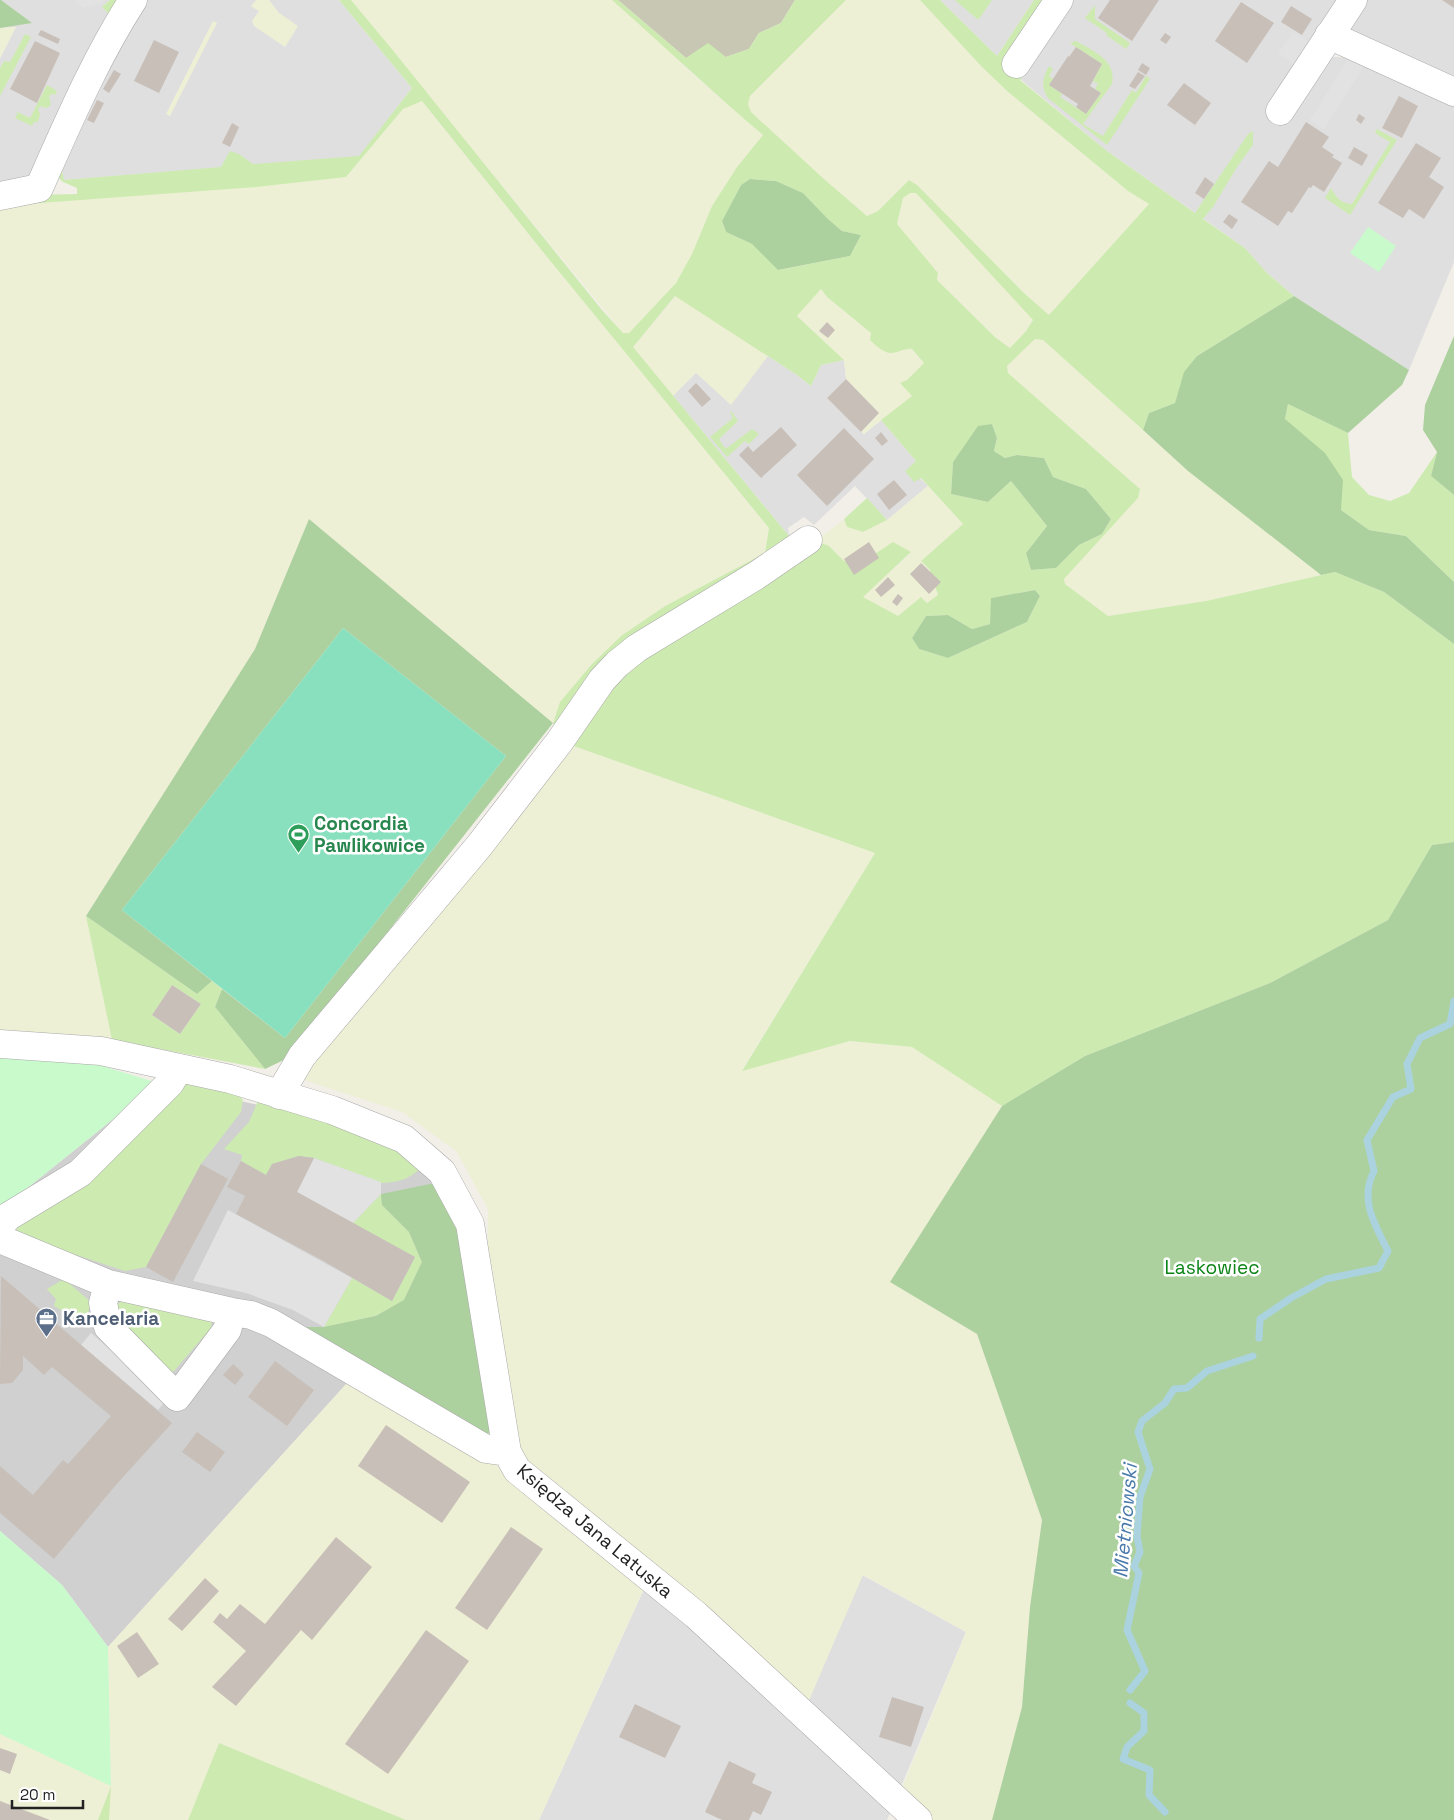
<svg xmlns="http://www.w3.org/2000/svg" width="1454" height="1820" font-family="'Space Grotesk',sans-serif">
  <style>
    .residential { fill: #e0dfdf }
    .religious { fill: #d0d0d0 }
    .construction { fill: #c7c7b4 }
    .farmland { fill: #eef0d5 }
    .grass { fill: #cdebb0; fill-rule: evenodd }
    .forest { fill: #add19e }
    .park { fill: #c8facc }
    .pitch { fill: #88e0be }
    .parking { fill: #e2e2e2 }
    .lines { fill: none; stroke-linecap: round; stroke-linejoin: round }
    .stream { stroke: #aad3df; stroke-width: 7 }
    .building { fill: #c7bfb8 }
    .minor-casing { stroke: #a9a9a9; stroke-width: 29 }
    .minor { stroke: #fff; stroke-width: 28 }
    .labels { text-anchor: middle; dominant-baseline: central; stroke-width: 5; stroke-linejoin: round; paint-order: stroke }
    .leisure-label { font-size: 19px; font-weight: bold; fill: #27864d; stroke: #fff; text-anchor: start }
    .park-label { font-size: 19px; fill: #0c8416; stroke: #fff }
    .service-label { font-size: 19px; font-weight: bold; fill: #4e5e75; stroke: #fff; text-anchor: start }
    .street-label { font-size: 19px; fill: #222; stroke: #fff }
    .water-label { font-size: 20px; font-style: italic; fill: #4a7aab; stroke: #fff }
  </style>
  <rect width="100%" height="100%" fill="#f2efe9"/>
  <!-- residential -->
  <path class="residential" d="M0,0H110L102,7L111,16L30,175L16,183L0,185V58L16,27L0,28Z
    M146,0H339L412,88L359,157L64,180L60,162L106,73Z
    M940,0H1034L997,56Z
    M1073,0H1342L1322,56L1349,58L1454,101V262L1409,370L1294,296L1267,273L1245,248L1107,151L1020,79Z
    M1366,0H1454V80L1347,27Z
    M676,296L797,375L811,386L821,365L844,360L846,379L827,398L864,434L881,420L916,461L905,472L920,478L928,486L887,520L855,486L814,525L804,517L788,528L789,536L633,347Z
    M862,1575L966,1632L887,1820H539L645,1587L800,1721Z"/>
  <!-- religious -->
  <path class="religious" d="M158,1083L281,1110L410,1154L442,1190L464,1243L348,1382L108,1647L62,1585L0,1531V1210Z"/>
  <!-- construction -->
  <path class="construction" d="M618,0H795L781,23L759,33L749,49L726,57L686,58Z"/>
  <!-- farmland -->
  <path class="farmland" d="M256,0H269L279,13L298,26L285,47L254,26L252,21L259,11L251,6Z
    M351,0H612L668,49L687,69L763,135L737,167L712,206L692,254L676,283L629,333H623L459,133L391,48Z
    M846,0H920L981,66L1007,91L1128,191L1149,204L1049,315L1025,294L917,185L909,180L878,211L867,216L824,179L751,112L748,104L750,96Z
    M213,21L217,23L170,116L166,114Z
    M16,27L0,58V28Z
    M421,100L543,252L769,528L765,553L665,606L621,636L591,665L560,702L553,723L309,519L255,649L86,916L112,1040L0,1053V206L346,177L403,109Z
    M909,193H916L1033,319L1026,331L1010,348L996,338L937,280L897,224L903,198Z
    M821,289L827,297L871,333L891,353L908,348L912,349L924,363L907,380L912,396L864,434L861,432L879,413L846,379L844,360L797,316Z
    M676,296L768,356L731,405L696,373L673,396L633,347Z
    M1035,339L1043,340L1188,471L1321,575L1206,601L1108,616L1065,584L1063,580L1138,498L1140,489L1008,373L1007,366Z
    M928,486L963,524L921,561L930,570L938,595L927,603L921,597L898,616L862,597L911,553L861,563L844,561L829,546L816,541L844,519L847,527L863,532L887,520Z
    M568,744L875,853L742,1070L850,1041L912,1047L1002,1106L890,1282L977,1334L1042,1520L1030,1607L1022,1707L992,1820H910L894,1807L966,1632L863,1575L800,1721L645,1586L539,1820H406L219,1743L188,1820H109L110,1788L98,1820H0V1734L111,1785L108,1647L348,1382L487,1299L488,1209L456,1151L402,1112L298,1078Z"/>
  <!-- grass -->
  <path class="grass" d="M110,0H117L111,16L102,7Z
    M142,0H148L138,9L60,162L64,180L221,167L230,151L239,154L253,164L359,156L412,88L339,0H351L391,48L602,310L623,333H629L676,283L692,254L712,206L737,167L763,135C711,91 663,45 612,0H618L686,58L708,43L726,57L749,49L759,33L781,23L795,0H846L750,96L748,104L751,112L824,179L867,216L878,211L909,180L917,185L1025,294L1049,315L1149,204L1128,191L1007,91L981,66L920,0H940L997,56L1034,0H1051C1043,14 1021,44 1023,60L1030,64L1020,80L1107,151L1195,213L1248,134L1253,131V145L1237,167L1213,207L1203,219L1245,248L1267,273L1294,296L1197,356L1185,372L1175,403L1149,413L1143,430L1043,340L1035,339L1007,366L1008,373L1140,489L1138,498L1064,579L1065,584L1108,616L1206,601L1335,572L1384,592L1454,644V842L1432,845L1388,920L1270,983L1085,1056L1002,1106L912,1047L850,1041L742,1071L875,853L568,744L553,723L560,702L591,665L621,636L665,606L765,553L769,528L543,252L422,101L403,109L346,177L256,187L0,206V202L36,195L77,194V188L63,182L55,174L56,160L120,34L129,17ZM750,179L776,181L803,193L828,219L842,231L861,235L850,256L779,270L752,244L726,232L722,221L741,185ZM910,193H916L1033,320L1026,331L1010,348L996,338L937,280L938,273L897,224L903,198ZM821,289L827,297L871,333L870,340C875,345 884,353 891,353C899,353 905,348 912,349L924,363L907,380L900,383L912,396L881,420L916,461L905,471L914,482L921,478L963,524L921,561L930,570L938,595L927,603L921,597L898,616L863,597L911,552L893,542L861,563L844,561L829,546L816,541L778,566L771,559L787,547L790,542L789,536L633,347L675,296L797,375L811,386L821,365L844,360L797,316ZM992,424L997,438L994,451L1005,458L1017,455L1044,458L1053,477L1086,489L1111,519L1102,534L1079,545L1056,568L1031,570L1026,553L1047,526L1011,481L988,502L951,494L953,462L978,427ZM1035,590L1040,596L1027,622L948,658L919,649L912,638L926,616L948,615L972,629L990,624L992,598Z
    M955,0H992L979,19H977Z
    M1095,5V19L1130,43L1126,49L1106,35L1107,33L1085,18Z
    M25,34L31,37L0,96V68L4,61L10,62Z
    M1076,41C1093,51 1117,60 1112,84L1083,124L1103,136L1132,90L1136,93L1146,76L1150,79L1107,145L1048,98C1040,87 1043,77 1049,66L1053,69L1049,76L1053,79L1049,85L1062,94L1060,97L1086,114L1101,93L1095,89L1098,84L1093,81L1102,64L1070,43Z
    M47,85L57,91L55,95L52,94L49,96L51,105L46,108L40,106L38,110L40,114L38,122H34L32,126L15,118L18,112L30,118Z
    M1377,129L1397,140L1350,215L1325,198L1331,188C1337,198 1340,203 1352,204L1390,142L1375,133Z
    M1288,404L1348,433L1352,477L1369,495L1390,501L1409,493L1437,452L1431,476L1454,495V582L1406,536L1369,530L1341,510L1285,419Z
    M730,412H732L738,421L719,439L724,447L727,448L752,429L759,434L749,444L745,441L727,457L710,437L733,418Z
    M867,498L887,520L863,532L847,527L844,519Z
    M86,916L197,994L212,981L222,989L215,1007L265,1069L112,1040ZM172,985L201,1004L180,1034L152,1015Z
    M179,1080L239,1095L243,1100L241,1112L201,1164L146,1267L125,1271L22,1237L16,1229V1219Z
    M258,1101L338,1122L410,1154L422,1167C409,1179 400,1182 382,1183L314,1158L299,1156L272,1164L266,1175L241,1161L242,1155L224,1149L249,1122Z
    M381,1194L382,1205L409,1232L422,1262L404,1300L376,1316L324,1327L352,1278L392,1301L415,1257L353,1223Z
    M64,1279L92,1303L88,1312L81,1321L54,1306L56,1299L47,1289Z
    M124,1301L212,1319L211,1328L167,1379L119,1321L117,1304Z
    M219,1743L406,1820H188Z
    M111,1786L109,1820H98Z"/>
  <!-- forest -->
  <path class="forest" d="M0,0H1L32,23L0,28Z
    M750,179L776,181L803,193L828,219L842,231L861,235L850,256L778,270L752,244L726,232L722,221L741,185Z
    M1294,296L1409,370L1402,385L1348,433L1288,404L1285,419L1325,453L1343,480L1341,510L1369,530L1406,536L1454,582V644L1384,592L1335,572L1321,575L1188,471L1143,430L1149,413L1175,403L1184,372L1197,356Z
    M1454,336V495L1431,476L1437,452L1423,430L1425,405Z
    M992,424L997,438L994,451L1005,458L1017,455L1044,458L1053,477L1086,489L1111,519L1102,534L1079,545L1056,568L1031,570L1026,553L1047,526L1011,481L988,502L951,494L953,462L978,426Z
    M309,519L553,723L288,1058L265,1069L215,1007L222,989L285,1038L506,756L343,628L122,910L212,981L197,994L86,916L255,649Z
    M1035,590L1040,596L1027,622L948,658L919,649L912,638L926,616L948,615L972,629L990,624L991,598Z
    M1454,842V1820H992L1022,1707L1030,1607L1042,1520L977,1334L890,1282L1002,1106L1085,1056L1270,983L1388,920L1432,845Z
    M435,1183L464,1243L493,1423L489,1433L483,1435L305,1327H324L376,1316L404,1300L422,1262L409,1232L382,1205L381,1194Z"/>
  <!-- park -->
  <path class="park" d="M1368,227L1396,246L1379,272L1350,253Z
    M0,1053L73,1057L158,1083L0,1210Z
    M0,1531L62,1585L108,1647L111,1786L0,1734Z"/>
  <!-- pitch -->
  <path class="pitch" d="M343,628L506,756L285,1038L122,910Z"/>
  <!-- parking -->
  <path class="parking" d="M74,0H105L101,4L83,8Z
    M1293,32L1313,44L1299,67L1278,54Z
    M1349,58L1367,61L1324,129L1310,120Z
    M314,1158L381,1182V1194L353,1223L297,1192Z
    M228,1210L352,1278L324,1327L293,1310L246,1293L193,1281Z
    M91,1333L168,1398L158,1410L81,1345Z"/>
  <g class="lines">
    <!-- stream -->
    <path class="stream" d="M1259,1338L1260,1319L1291,1298L1326,1279L1379,1268L1388,1251C1375,1225 1359,1200 1374,1171L1367,1140L1393,1097L1411,1089L1407,1064L1420,1038L1450,1024L1454,1001
      M1130,1690L1145,1671L1127,1630L1139,1573L1134,1566L1140,1552L1137,1536L1140,1497L1150,1469L1138,1432L1142,1421L1165,1403L1174,1389L1187,1388L1207,1371L1253,1356
      M1130,1703L1144,1713V1731L1127,1747L1123,1759L1150,1770L1149,1795L1165,1812"/>
  </g>
  <!-- building -->
  <path class="building" d="M1110,0H1159L1132,41L1098,18Z
    M1442,0H1454V8Z
    M1241,2L1274,23L1247,63L1215,41Z
    M1291,6L1312,19L1302,35L1281,22Z
    M41,30L60,39L58,44L38,35Z
    M1165,33L1171,37L1166,44L1160,40Z
    M154,40L179,52L159,93L134,81Z
    M35,41L60,53L37,103L10,89Z
    M1076,47L1102,64L1090,86L1101,93L1086,114L1076,107L1078,104L1049,85L1068,56L1069,57Z
    M1142,63L1150,68L1146,75L1138,70Z
    M114,70L121,74L109,93L103,89Z
    M1138,72L1145,76L1135,89L1129,86Z
    M1184,83L1211,103L1195,125L1167,105Z
    M1399,96L1418,106L1402,138L1382,128Z
    M97,100L104,103L94,123L87,120Z
    M1359,114L1365,118L1361,124L1356,120Z
    M1306,122L1329,137L1322,147L1334,155L1332,157L1342,163L1324,192L1313,185L1311,188L1309,187L1292,213L1288,211L1278,226L1241,202L1269,161L1278,167Z
    M232,123L239,127L230,147L222,143Z
    M1416,143L1441,158L1429,177L1444,187L1424,219L1409,209L1403,218L1378,203Z
    M1354,147L1368,155L1362,166L1348,158Z
    M1205,177L1214,184L1204,199L1195,193Z
    M1229,214L1238,220L1232,229L1223,222Z
    M827,322L835,330L828,338L819,331Z
    M846,379L879,413L861,432L827,398Z
    M696,383L711,399L702,407L688,391Z
    M781,427L797,445L761,478L739,455L748,446L753,452Z
    M844,428L874,459L827,506L797,475Z
    M881,432L888,441L882,446L875,438Z
    M894,480L907,495L889,510L877,494Z
    M869,542L879,558L854,575L844,559Z
    M921,563L941,582L929,594L910,574Z
    M888,577L895,585L881,597L875,590Z
    M898,594L903,598L897,606L892,602Z
    M172,985L201,1004L180,1034L152,1015Z
    M299,1156L314,1158L297,1192L415,1257L392,1301L322,1260L236,1214L245,1196L227,1187L241,1161L266,1175L272,1164Z
    M201,1164L228,1179L173,1282L146,1267Z
    M1,1276L172,1423L115,1486L54,1559L0,1513V1466L33,1495L63,1460L68,1464L111,1416L52,1367L44,1375L23,1356V1370L12,1383L0,1384Z
    M275,1361L314,1390L287,1426L248,1397Z
    M233,1364L244,1374L235,1385L223,1375Z
    M386,1425L470,1482L442,1523L358,1466Z
    M197,1432L225,1452L210,1472L182,1452Z
    M511,1527L543,1549L487,1630L455,1608Z
    M336,1537L372,1567L312,1640L301,1630L236,1706L212,1687L246,1651L213,1622L220,1613L227,1619L240,1604L265,1624Z
    M205,1578L219,1591L182,1631L168,1619Z
    M426,1630L469,1661L388,1774L345,1744Z
    M137,1632L159,1664L138,1678L117,1646Z
    M892,1697L924,1707L911,1747L879,1737Z
    M635,1704L681,1726L665,1758L619,1737Z
    M0,1748L17,1754L10,1774L0,1770Z
    M729,1761L756,1774L752,1783L772,1792L761,1815L753,1811L749,1820H722L705,1812Z
    M0,1801L50,1820H0Z"/>
  <g class="lines">
    <defs>
      <path id="minor" d="M1329,35L1454,92
        M1016,64L1059,0
        M1280,111L1353,0
        M0,196L39,188C67,125 96,57 133,0
        M0,1044L101,1051L230,1079L332,1110L404,1139L442,1172L470,1224L507,1452L517,1470L696,1615L918,1820
        M279,1095L302,1056L479,846L560,741L602,680L617,664L637,648L757,575L808,540
        M0,1225L9,1216L80,1173L170,1083L179,1068
        M0,1239L108,1284L232,1312L251,1315L271,1323L486,1449L507,1452
        M108,1284L103,1303L108,1327L177,1397L227,1330L232,1312"/>
    </defs>
    <!-- minor casing -->
    <use href="#minor" class="minor-casing"/>
    <!-- minor -->
    <use href="#minor" class="minor"/>
  </g>
  <!-- icons -->
  <defs>
    <symbol id="stadium-pin" viewBox="-11 -11 22 30"><path d="M0 17L-7.5 6A9.5 9.5 0 1 1 7.5 6Z" fill="#2e9e5b" stroke="#fff"/><path d="M0-5a6.5 5 0 1 0 0 10a6.5 5 0 1 0 0-10ZM-3.5-1.8h7v3.6h-7Z" fill="#fff"/></symbol>
    <symbol id="office-pin" viewBox="-11 -11 22 30"><path d="M0 17L-7.5 6A9.5 9.5 0 1 1 7.5 6Z" fill="#5c6f8a" stroke="#fff"/><path d="M-6-3h4V-5.5h4V-3h4V5H-6ZM-1-4.5V-3h2v-1.5ZM-6 0V1H6V0Z" fill="#fff"/></symbol>
  </defs>
  <g fill-rule="evenodd">
    <use href="#stadium-pin" x="286" y="822" width="25" height="34"/>
    <use href="#office-pin" x="34" y="1306" width="25" height="34"/>
  </g>
  <g class="labels">
    <!-- leisure labels -->
    <g class="leisure-label">
      <text x="314" y="823">Concordia<tspan x="314" dy="22">Pawlikowice</tspan></text>
    </g>
    <!-- park labels -->
    <g class="park-label">
      <text x="1212" y="1267">Laskowiec</text>
    </g>
    <!-- service labels -->
    <g class="service-label">
      <text x="63" y="1318">Kancelaria</text>
    </g>
    <!-- street labels -->
    <g class="street-label">
      <text transform="translate(595 1531) rotate(40)">Księdza Jana Latuska</text>
    </g>
    <!-- water labels -->
    <g class="water-label">
      <text transform="translate(1125 1521) rotate(-85)">Mietniowski</text>
    </g>
  </g>
  <!-- scale -->
  <path d="M12 1800v8h71v-8" fill="none" stroke="#222222" stroke-width="2.5"/>
  <text x="20" y="1800" font-size="15" fill="#222222" stroke="#ffffff" stroke-width="4" paint-order="stroke">20 m</text>
</svg>
